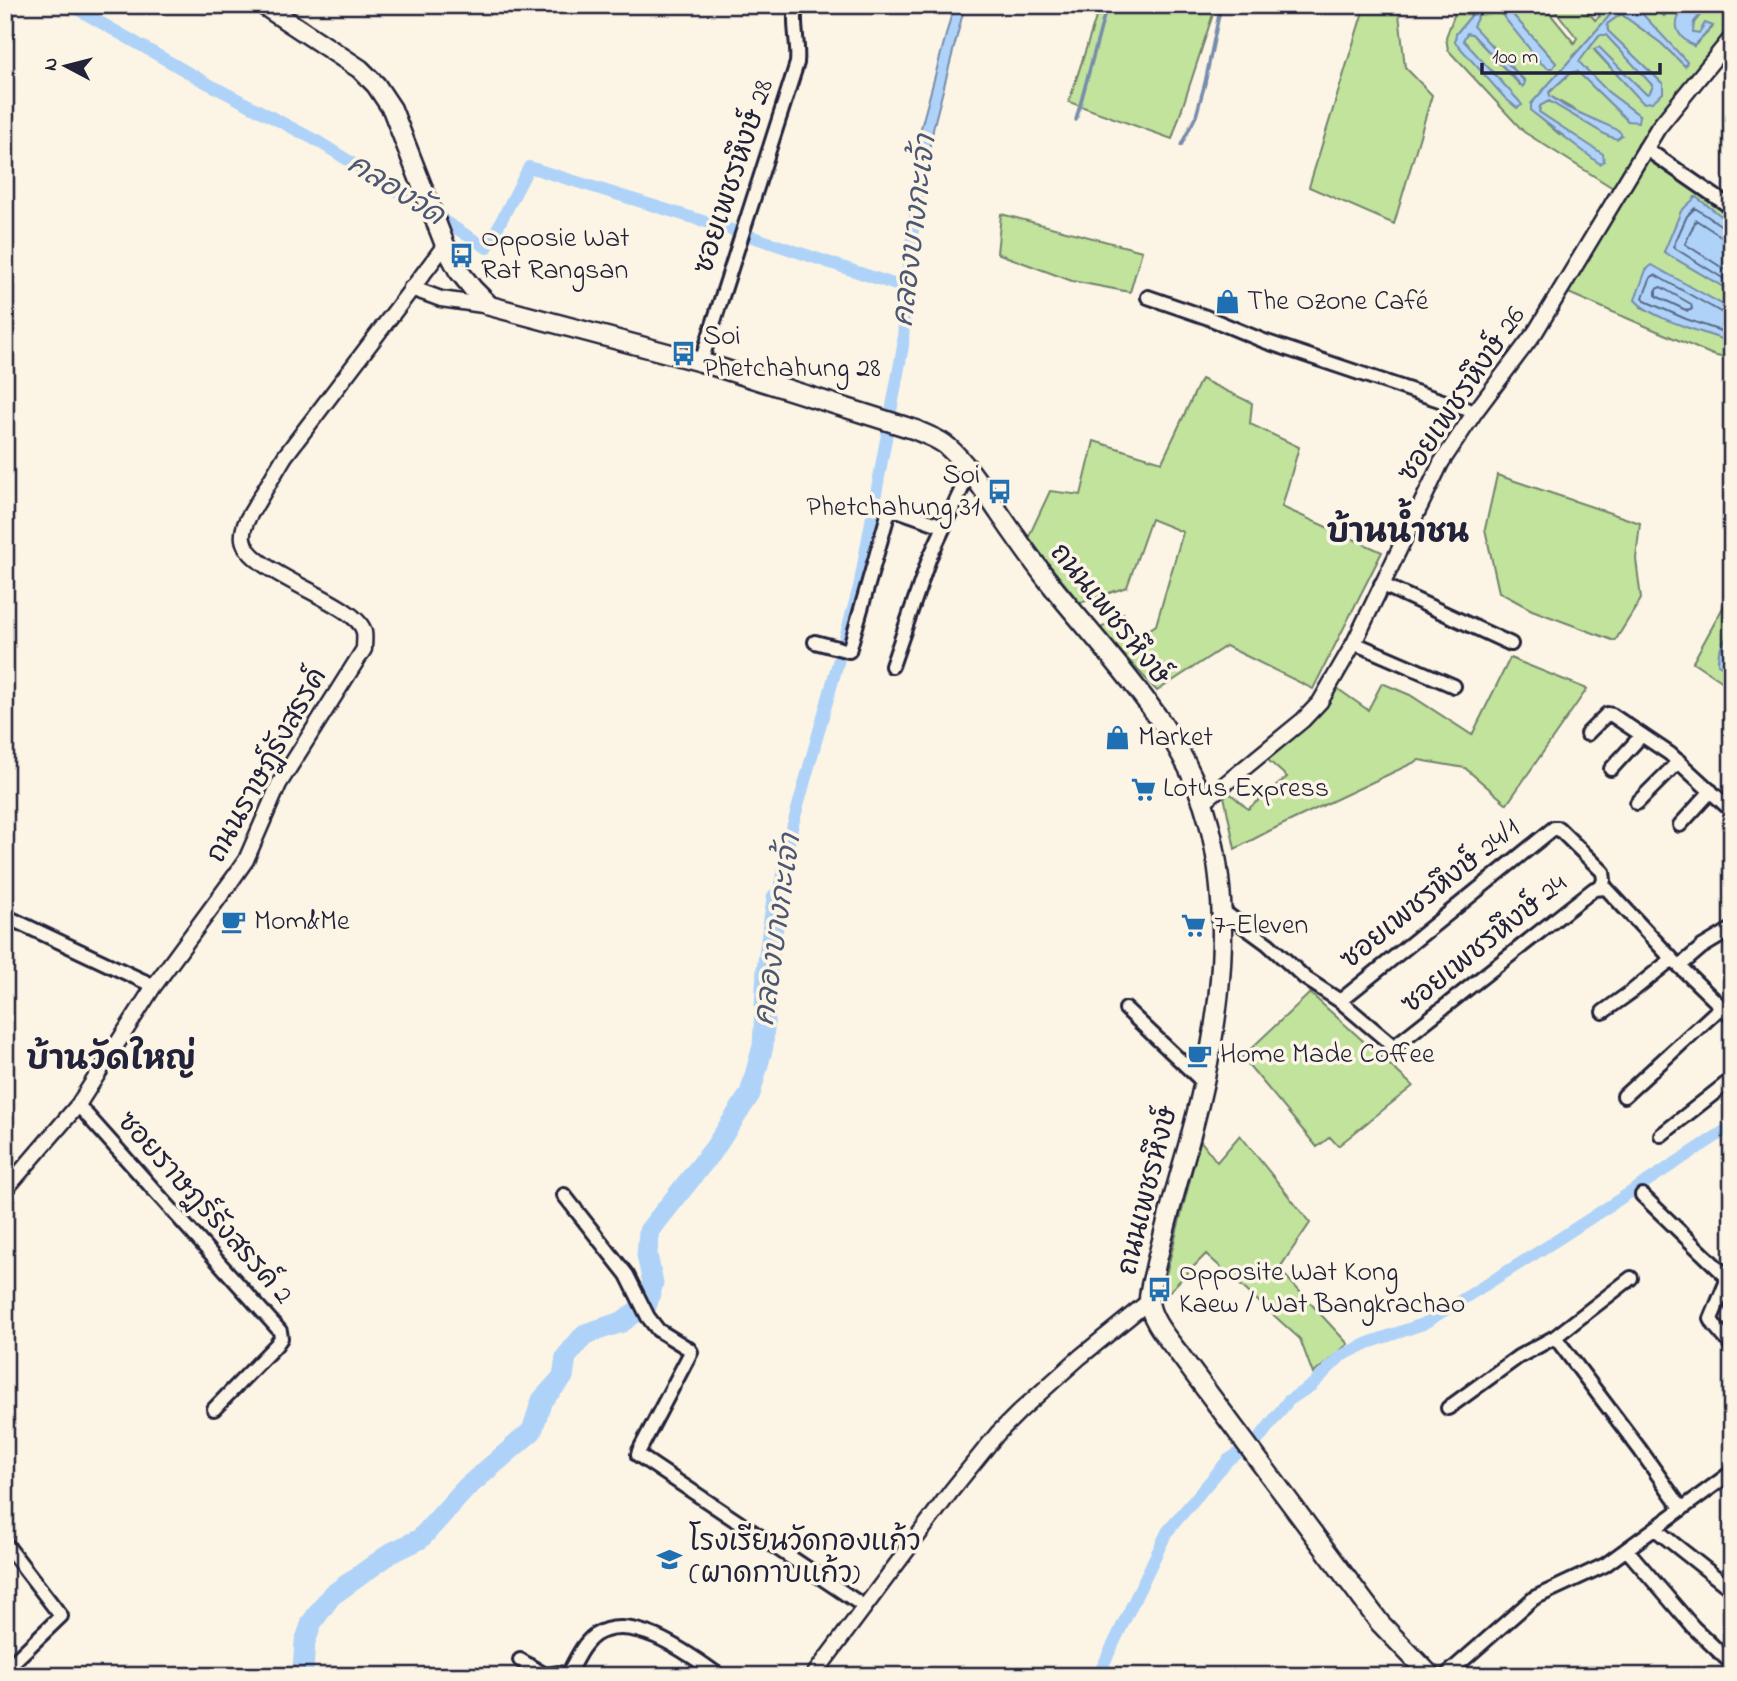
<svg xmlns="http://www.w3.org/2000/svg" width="1737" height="1681" font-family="'Indie Flower','Playpen Sans Thai',sans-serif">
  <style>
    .green { fill: #c1e39c; stroke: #72826c; stroke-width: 2 }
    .water { fill: #afd3f8; stroke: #778cac; stroke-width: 2 }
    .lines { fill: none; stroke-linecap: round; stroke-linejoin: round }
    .shore { stroke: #5a6987; stroke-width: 2 }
    .stream { stroke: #778cac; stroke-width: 3.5 }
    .canal { stroke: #afd3f8; stroke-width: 12 }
    .river { stroke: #afd3f8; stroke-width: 21 }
    .minor-casing { stroke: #22223b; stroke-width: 18 }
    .tertiary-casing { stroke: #22223b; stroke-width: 19 }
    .secondary-casing { stroke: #22223b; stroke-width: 23 }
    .minor { stroke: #fcf5e5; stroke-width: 12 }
    .tertiary { stroke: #fcf5e5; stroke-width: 14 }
    .secondary { stroke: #fcf5e5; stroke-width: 18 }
    .labels { text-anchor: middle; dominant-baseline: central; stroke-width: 7; stroke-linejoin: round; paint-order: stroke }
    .street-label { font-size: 28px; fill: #22223b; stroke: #fcf5e5 }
    .poi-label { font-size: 28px; fill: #22223b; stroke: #fcf5e5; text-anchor: start }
    .water-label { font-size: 30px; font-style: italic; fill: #4c5774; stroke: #fcf5e5 }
    .quarter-label { font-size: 32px; font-weight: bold; fill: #22223b; stroke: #fcf5e5 }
  </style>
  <rect width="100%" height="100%" fill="#fcf5e5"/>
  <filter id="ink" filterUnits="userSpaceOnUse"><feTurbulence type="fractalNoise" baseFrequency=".0143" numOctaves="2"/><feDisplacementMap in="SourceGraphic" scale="14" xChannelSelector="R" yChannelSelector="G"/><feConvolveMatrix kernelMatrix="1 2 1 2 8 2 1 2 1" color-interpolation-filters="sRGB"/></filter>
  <g filter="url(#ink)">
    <!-- green -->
    <path class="green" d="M1100,5H1216L1172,139L1069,102Z
      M1365,5H1398L1405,67L1432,95L1394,224L1309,187Z
      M1458,5H1480L1456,34L1455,42L1476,55L1463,40L1467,33L1472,34L1520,85L1525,81L1472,26L1482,9L1480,5H1494L1556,63L1504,5H1543L1574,43L1577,38L1551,5H1582L1595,20L1600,16L1591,5H1619L1531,104L1532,111L1559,134L1602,154L1539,112L1540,106L1549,101L1608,136L1585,116L1550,96L1549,93L1570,73L1577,71L1628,121L1639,115L1608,92L1578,62L1600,35H1606L1654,86L1649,94L1645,93L1594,50L1643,102L1663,84L1608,31L1607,24L1621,14L1661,43L1685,66L1686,62L1633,5H1652L1664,16L1673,5H1687L1677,16L1694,46L1713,27L1699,33L1692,32L1694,23L1708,5H1732V24L1613,188L1524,132L1448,50L1446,37Z
      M1644,157L1732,215V224L1695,197L1664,252L1732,292V310L1652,266L1641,307L1684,326L1731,342L1732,360L1713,355L1566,292Z
      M1001,214L1142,251L1130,292L1072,281L997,253Z
      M1201,379L1252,403L1250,424L1299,447L1282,507L1382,552L1313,689L1226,646L1157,691L1100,629L1123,613L1139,636L1156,625L1183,532L1151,519L1127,587L1080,603L1028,538L1050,491L1081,495L1094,441L1162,462Z
      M1497,475L1640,523L1636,559L1641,599L1615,641L1532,610L1499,592L1485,529Z
      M1732,591V626L1719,652L1718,663L1732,672V688L1693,662Z
      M1510,658L1587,689L1507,804L1465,768L1419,760L1269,831L1235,849L1224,796L1231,794L1248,809L1287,777L1268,760L1338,689L1368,710L1382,683L1410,695L1472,735Z
      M1310,993L1413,1086L1338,1146L1330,1137L1317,1147L1242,1057Z
      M1240,1135L1310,1223L1279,1269L1348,1344L1313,1374L1300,1339L1206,1254L1159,1302L1200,1140L1217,1162Z"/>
    <!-- water -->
    <path class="water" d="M954,5H965L934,125L921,190L914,188L921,128Z
      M1480,5L1482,8L1473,26L1525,82L1523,87L1472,34L1467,33L1463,40L1519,101L1522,105L1517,108L1505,98L1455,42L1456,34Z
      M1494,5H1504L1556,63L1553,68H1548L1541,63Z
      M1619,5L1635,6L1687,62L1685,66L1661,43L1621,14L1607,24L1608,31L1663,84V93L1652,102L1643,103L1594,49L1599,47L1645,93L1649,94L1653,86L1606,35H1599L1579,62L1608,92L1639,115L1638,122L1628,121L1577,71L1570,73L1549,92L1550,96L1566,107L1618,130L1622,135L1617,139L1608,136L1549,101L1540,106L1539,112L1603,154L1604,161L1600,164L1531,111V104Z
      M1687,5H1708L1694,22L1693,32L1699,33L1705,23L1713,26L1694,46C1674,35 1671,22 1687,5Z
      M1696,197L1732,224V292L1664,252L1681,211Z
      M1652,265L1732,310V343C1706,332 1652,320 1635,300L1646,270Z
      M1732,626V649L1729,654L1732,658V672L1718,664L1719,652Z"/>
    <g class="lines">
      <!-- shore -->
      <path class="shore" d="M1732,230L1725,228L1695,208L1687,216L1673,247L1732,284
        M1732,238L1722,237L1696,220L1685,244L1732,274
        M1661,287L1691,304L1692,309L1688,311L1656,296V289Z
        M1732,316L1726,315L1655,275L1651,277L1643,297L1645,301L1686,319L1732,335"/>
      <!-- stream -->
      <path class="stream" d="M1076,120L1107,5
        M1181,145L1196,116L1205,83L1221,5"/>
      <!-- canal -->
      <path class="canal" d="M70,5L203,81L319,142L487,248L529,167L735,231
        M747,235L905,288
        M777,898L793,824L859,587L903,346L905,288L921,173
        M303,1670L309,1676
        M1098,1676L1167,1532L1228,1460L1258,1440L1288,1401L1312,1385L1341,1356L1368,1343L1423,1324L1554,1242L1732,1126"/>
      <!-- river -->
      <path class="river" d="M298,1676L303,1670L305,1642L312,1622L331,1596L391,1553L420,1539L466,1488L532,1431L542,1400L563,1377L566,1357L585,1334L622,1322L647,1304L653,1283L647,1255L649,1231L714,1149L750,1094L763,1046L767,969L777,898"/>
      <defs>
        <path id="minor" d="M1645,148L1732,208
          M1148,297L1206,317L1264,341L1475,412
          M701,362L797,63C799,43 792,25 796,5
          M1381,584L1511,644
          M815,642L849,651L889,511H900L943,526
          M1354,643L1454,686
          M892,666L929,559L970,471
          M1587,734L1607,714L1612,715L1670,754L1732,811
          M1611,769L1642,735
          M1637,803L1679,761
          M1680,825L1711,791
          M1220,909L1268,944L1305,978L1340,1001L1392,1045H1396L1594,889L1606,888L1672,959L1732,1017
          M5,916L154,986
          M1681,965L1702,947L1732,929
          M1340,1001L1554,828H1558L1603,872L1604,880L1601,887
          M1126,1009L1204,1083
          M1603,1012L1631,992L1672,959
          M1624,1096L1721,1007
          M78,1105L280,1331L281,1338L276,1345L214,1409
          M1661,1135L1732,1079
          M564,1195L627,1275L648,1317L658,1330L689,1349L691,1352L639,1451L638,1455L865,1607
          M1642,1195L1726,1276V1283L1711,1319L1715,1326L1732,1346
          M1555,1337L1641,1451L1682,1509
          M1448,1408L1518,1357L1555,1337L1631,1278
          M1655,1529L1732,1590
          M5,1543L61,1616L5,1670
          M1627,1550L1693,1627L1732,1664
          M520,1660L545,1675L559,1673L565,1676
          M567,1676C575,1662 582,1644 595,1635C633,1611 690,1655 720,1676
          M1445,1676L1534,1598L1605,1565L1732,1472"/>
        <path id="tertiary" d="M411,288L441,299L490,306
          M1203,802L1303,720L1320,702L1354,643L1441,463L1475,412L1536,331L1658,128L1732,37
          M5,1190L78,1105L154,986L232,880L246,860L279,784L364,649C364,644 365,637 364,632C358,602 247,573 243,539C242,532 245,524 248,518L285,456L445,245
          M813,1676L952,1490L998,1433L1020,1411L1080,1357L1149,1301"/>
        <path id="secondary" d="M263,5L360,69L376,85L392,109L445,245L458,270L473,289L490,306L701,362L916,430C926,435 940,439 948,447C969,466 984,491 1000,514C1017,539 1034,563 1053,587C1110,658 1186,732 1209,823C1238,936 1214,1058 1182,1167C1173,1199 1164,1232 1156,1264C1154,1276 1149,1288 1149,1300C1150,1320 1169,1340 1180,1355L1380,1623L1431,1676"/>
      </defs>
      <!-- minor casing -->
      <use href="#minor" class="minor-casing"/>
      <!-- tertiary casing -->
      <use href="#tertiary" class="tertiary-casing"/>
      <!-- secondary casing -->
      <use href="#secondary" class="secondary-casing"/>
      <!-- minor -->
      <use href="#minor" class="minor"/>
      <!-- tertiary -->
      <use href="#tertiary" class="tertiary"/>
      <!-- secondary -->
      <use href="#secondary" class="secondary"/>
    </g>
  </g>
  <!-- icons -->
  <defs>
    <symbol id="bus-bare" viewBox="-9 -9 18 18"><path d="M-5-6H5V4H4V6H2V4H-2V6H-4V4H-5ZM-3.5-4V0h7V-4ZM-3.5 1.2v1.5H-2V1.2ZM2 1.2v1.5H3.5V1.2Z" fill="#1f6fb2" stroke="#fcf5e5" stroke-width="2.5" paint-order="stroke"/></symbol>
    <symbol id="shop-bare" viewBox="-9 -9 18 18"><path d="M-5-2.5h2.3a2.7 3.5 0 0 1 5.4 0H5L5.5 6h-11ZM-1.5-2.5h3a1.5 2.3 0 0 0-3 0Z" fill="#1f6fb2" stroke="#fcf5e5" stroke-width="2.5" paint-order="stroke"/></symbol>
    <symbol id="supermarket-bare" viewBox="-9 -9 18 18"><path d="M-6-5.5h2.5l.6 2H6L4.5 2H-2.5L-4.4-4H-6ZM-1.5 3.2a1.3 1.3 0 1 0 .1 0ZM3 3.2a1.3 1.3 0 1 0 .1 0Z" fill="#1f6fb2" stroke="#fcf5e5" stroke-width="2.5" paint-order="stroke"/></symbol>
    <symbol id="cafe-bare" viewBox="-9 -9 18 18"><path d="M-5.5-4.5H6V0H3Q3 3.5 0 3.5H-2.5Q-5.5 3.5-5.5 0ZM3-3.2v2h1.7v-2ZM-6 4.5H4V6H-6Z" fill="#1f6fb2" stroke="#fcf5e5" stroke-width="2.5" paint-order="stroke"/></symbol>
    <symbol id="school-bare" viewBox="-9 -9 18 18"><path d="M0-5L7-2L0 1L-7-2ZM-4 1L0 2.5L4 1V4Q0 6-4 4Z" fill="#1f6fb2" stroke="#fcf5e5" stroke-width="2.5" paint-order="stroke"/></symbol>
  </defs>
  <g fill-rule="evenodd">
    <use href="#bus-bare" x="444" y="238" width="35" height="35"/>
    <use href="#shop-bare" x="1210" y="284" width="35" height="35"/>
    <use href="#bus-bare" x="666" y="336" width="35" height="35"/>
    <use href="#bus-bare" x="982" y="474" width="35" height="35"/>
    <use href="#shop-bare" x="1100" y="720" width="35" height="35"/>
    <use href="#supermarket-bare" x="1126" y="772" width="35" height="35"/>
    <use href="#cafe-bare" x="216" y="904" width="35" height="35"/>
    <use href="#supermarket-bare" x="1176" y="908" width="35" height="35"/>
    <use href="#cafe-bare" x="1182" y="1038" width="35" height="35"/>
    <use href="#bus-bare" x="1142" y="1272" width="35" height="35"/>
    <use href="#school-bare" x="652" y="1542" width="35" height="35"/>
  </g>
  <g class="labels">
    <!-- street labels -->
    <g class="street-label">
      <text transform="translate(735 177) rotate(-72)">ซอยเพชรหึงษ์ 28</text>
      <text transform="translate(1463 395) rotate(-56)">ซอยเพชรหึงษ์ 26</text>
      <text transform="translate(1109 615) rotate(51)">ถนนเพชรหึงษ์</text>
      <text transform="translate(268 766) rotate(-61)">ถนนราษฎ์รังสรรค์</text>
      <text transform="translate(1431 895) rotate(-39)">ซอยเพชรหึงษ์ 24/1</text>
      <text transform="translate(1485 945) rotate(-39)">ซอยเพชรหึงษ์ 24</text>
      <text transform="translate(1149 1191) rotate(-76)">ถนนเพชรหึงษ์</text>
      <text transform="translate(204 1209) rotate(48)">ซอยราษฎร์รังสรรค์ 2</text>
    </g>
    <!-- poi labels -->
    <g class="poi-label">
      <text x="481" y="239">Opposie Wat<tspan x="481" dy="32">Rat Rangsan</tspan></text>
      <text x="1247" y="302">The Ozone Café</text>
      <text x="703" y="337">Soi<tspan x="703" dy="32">Phetchahung 28</tspan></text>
      <text x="980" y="476" text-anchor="end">Soi<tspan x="980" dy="32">Phetchahung 31</tspan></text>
      <text x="1138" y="738">Market</text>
      <text x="1163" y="789">Lotus Express</text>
      <text x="254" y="922">Mom&amp;Me</text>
      <text x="1214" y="926">7-Eleven</text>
      <text x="1220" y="1055">Home Made Coffee</text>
      <text x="1179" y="1273">Opposite Wat Kong<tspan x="1179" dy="32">Kaew / Wat Bangkrachao</tspan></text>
      <text x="689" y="1543">โรงเรียนวัดกองแก้ว<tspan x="689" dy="32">(ผาดกาบแก้ว)</tspan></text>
    </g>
    <!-- water labels -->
    <g class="water-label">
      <text transform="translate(395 191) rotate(32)">คลองวัด</text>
      <text transform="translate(916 231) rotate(-83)">คลองบางกะเจ้า</text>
      <text transform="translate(779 930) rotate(-82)">คลองบางกะเจ้า</text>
    </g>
    <!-- quarter labels -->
    <g class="quarter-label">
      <text x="1398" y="534">บ้านน้ำชน</text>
      <text x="111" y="1061">บ้านวัดใหญ่</text>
    </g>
  </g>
  <!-- margin -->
  <rect width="1737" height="1681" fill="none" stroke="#fcf5e5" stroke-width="28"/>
  <rect x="14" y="14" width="1709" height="1653" fill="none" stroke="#22223b" stroke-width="2.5" filter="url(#ink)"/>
  <!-- north arrow -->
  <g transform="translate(66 66) rotate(277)" stroke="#fcf5e5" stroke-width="5" paint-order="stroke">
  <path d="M0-5L12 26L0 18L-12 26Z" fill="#22223b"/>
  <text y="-10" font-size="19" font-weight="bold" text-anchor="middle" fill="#22223b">N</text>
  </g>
  <!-- scale -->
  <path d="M1482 63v10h178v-10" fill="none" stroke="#22223b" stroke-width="3.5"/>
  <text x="1492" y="63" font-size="21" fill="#22223b" stroke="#fcf5e5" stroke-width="5" paint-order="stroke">100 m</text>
</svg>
